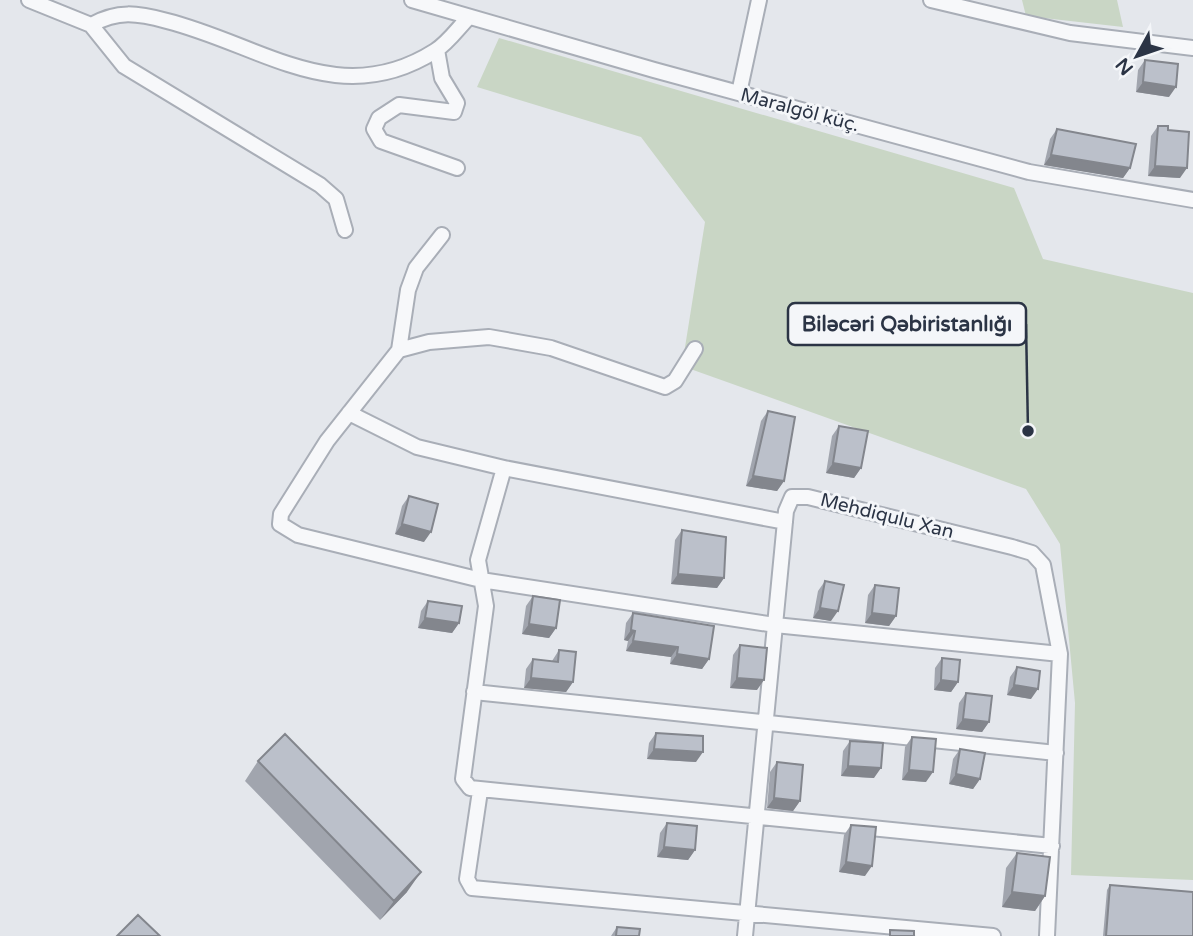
<svg xmlns="http://www.w3.org/2000/svg" width="1193" height="936" font-family="'Varela Round',sans-serif">
  <style>
    .green { fill: #c9d6c5 }
    .lines { fill: none; stroke-linecap: round; stroke-linejoin: round }
    .street-casing { stroke: #a9aeb7; stroke-width: 18 }
    .street { stroke: #f7f8fa; stroke-width: 14 }
    .wall { fill: #a1a5ae }
    .shaded-wall { fill: #83868d }
    .building { fill: #bbc0ca; stroke: #83868d; stroke-width: 2 }
    .labels { text-anchor: middle; dominant-baseline: central; stroke-width: 6; stroke-linejoin: round; paint-order: stroke }
    .street-label { font-size: 19px; fill: #2b3445; stroke: #f4f6f9 }
    .leader { fill: none; stroke: #2b3445; stroke-width: 2.5 }
    .callout-dot { fill: #2b3445; stroke: #f4f6f9; stroke-width: 2.5 }
    .callout { fill: #f4f6f9; stroke: #2b3445; stroke-width: 2.5 }
    .callout-label { font-size: 21px; text-anchor: middle; font-weight: bold; fill: #2b3445 }
  </style>
  <rect width="100%" height="100%" fill="#e4e7ec"/>
  <!-- green -->
  <path class="green" d="M1022,0H1117L1123,27L1026,16Z
    M499,38L1014,188L1043,259L1193,293V880L1071,875L1075,703L1060,544L1026,489L682,366L705,222L641,137L477,87Z"/>
  <g class="lines">
    <defs>
      <path id="street" d="M29,0L91,25L124,66L320,185L336,199L345,230
        M412,0L654,70L1029,172L1193,200
        M931,0L1070,33L1193,48
        M91,25C118,10 137,13 167,21C262,45 339,112 435,51C448,43 459,27 469,17
        M437,50L442,78L457,103L454,112L399,105L379,118L374,129L381,141L457,168
        M739,93L759,0
        M695,349L675,381L665,387L551,348L489,337L429,342L399,350L327,441L281,514L280,524L298,535L481,580L775,625L1060,654
        M399,350L408,290L416,268L442,235
        M349,413L417,447L504,468L785,522
        M504,468L478,560L486,606L463,779L470,788L1052,846
        M474,692L1056,753
        M480,791L467,879L472,888L993,936
        M745,936L786,511L792,497H808L1012,547L1032,553L1043,565L1060,654L1047,936"/>
    </defs>
    <!-- street casing -->
    <use href="#street" class="street-casing"/>
    <!-- street -->
    <use href="#street" class="street"/>
  </g>
  <!-- wall -->
  <path class="wall" d="M1145,60L1169,97L1136,92L1138,70Z
    M1158,126L1168,130L1180,178L1148,176L1151,136Z
    M1057,129L1130,168L1123,178L1044,165L1050,139Z
    M768,411L784,481L777,491L746,486L761,421Z
    M839,426L861,468L854,478L826,473L832,436Z
    M409,496L424,542L395,534L402,506Z
    M682,530L724,578L717,588L671,584L675,540Z
    M825,581L831,621L813,618L818,591Z
    M875,585L896,616L889,626L865,623L868,595Z
    M533,596L556,628L549,638L522,634L526,606Z
    M428,601L459,623L452,633L418,628L421,611Z
    M633,613L709,659L702,669L670,664L671,657L626,651L628,641L624,640L626,623Z
    M740,645L757,690L730,688L733,655Z
    M559,650L573,682L566,692L524,688L526,669L533,659L552,661Z
    M942,658L958,682L951,692L934,690L935,668Z
    M1017,667L1031,699L1007,695L1010,677Z
    M966,693L989,722L982,732L956,729L959,703Z
    M656,733L696,762L647,759L649,743Z
    M912,737L926,782L902,780L905,747Z
    M850,741L874,778L841,776L843,751Z
    M960,749L980,779L973,789L949,784L953,759Z
    M258,761L407,892L380,920L245,781Z
    M777,762L800,801L793,811L767,808L770,772Z
    M667,823L695,850L688,860L657,857L660,833Z
    M851,825L865,876L839,872L844,835Z
    M1017,853L1045,896L1035,911L1002,907L1006,868Z
    M1110,885L1193,936H1103L1107,890Z
    M617,927L639,936H611Z"/>
  <!-- shaded-wall -->
  <path class="shaded-wall" d="M1143,82L1176,87L1169,97L1136,92Z
    M1051,155L1130,168L1123,178L1044,165Z
    M1155,166L1187,168L1180,178L1148,176Z
    M833,463L861,468L854,478L826,473Z
    M753,476L784,481L777,491L746,486Z
    M402,524L431,532L424,542L395,534Z
    M678,574L724,578L717,588L671,584Z
    M820,608L838,611L831,621L813,618Z
    M872,613L896,616L889,626L865,623Z
    M425,618L459,623L452,633L418,628Z
    M529,624L556,628L549,638L522,634Z
    M631,630L635,631L628,641L624,640Z
    M633,641L678,647L671,657L626,651Z
    M677,654L709,659L702,669L670,664Z
    M531,678L573,682L566,692L524,688Z
    M737,678L764,680L757,690L730,688Z
    M941,680L958,682L951,692L934,690Z
    M1014,685L1038,689L1031,699L1007,695Z
    M963,719L989,722L982,732L956,729Z
    M654,749L703,752L696,762L647,759Z
    M848,766L881,768L874,778L841,776Z
    M909,770L933,772L926,782L902,780Z
    M956,774L980,779L973,789L949,784Z
    M774,798L800,801L793,811L767,808Z
    M664,847L695,850L688,860L657,857Z
    M846,862L872,866L865,876L839,872Z
    M421,872L407,892L380,920L394,901Z
    M1012,892L1045,896L1035,911L1002,907Z"/>
  <!-- building -->
  <path class="building" d="M1145,60L1178,64L1176,87L1143,82Z
    M1158,126H1168V130L1189,132L1187,168L1155,166Z
    M1057,129L1136,144L1130,168L1051,155Z
    M768,411L795,417L784,481L753,476Z
    M839,426L868,431L861,468L833,463Z
    M409,496L438,504L431,532L402,524Z
    M682,530L726,537L724,578L678,574Z
    M825,581L844,585L838,611L820,608Z
    M875,585L899,588L896,616L872,613Z
    M533,596L560,600L556,628L529,624Z
    M428,601L462,606L459,623L425,618Z
    M633,613L714,626L709,659L677,654L678,647L633,641L635,631L631,630Z
    M740,645L767,648L764,680L737,678Z
    M559,650L576,652L573,682L531,678L533,659L558,662Z
    M942,658L960,660L958,682L941,680Z
    M1017,667L1040,671L1038,689L1014,685Z
    M966,693L992,696L989,722L963,719Z
    M656,733L703,736V752L654,749Z
    M285,734L421,872L394,901L258,761Z
    M912,737L936,739L933,772L909,770Z
    M850,741L883,743L881,768L848,766Z
    M960,749L985,753L980,779L956,774Z
    M777,762L803,765L800,801L774,798Z
    M667,823L697,826L695,850L664,847Z
    M851,825L876,827L872,866L846,862Z
    M1017,853L1050,857L1045,896L1012,892Z
    M1110,885L1193,892V936H1106Z
    M138,915L160,936H117Z
    M617,927L640,929L639,936H616Z
    M890,930L914,931V936H890Z"/>
  <g class="labels">
    <!-- street labels -->
    <g class="street-label">
      <text transform="translate(800 110) rotate(15)">Maralgöl küç.</text>
      <text transform="translate(887 516) rotate(14)">Mehdiqulu Xan</text>
    </g>
  </g>
  <!-- callouts -->
  <path class="leader" d="M1028 431L1026 324"/>
  <circle class="callout-dot" cx="1028" cy="431" r="7"/>
  <rect class="callout" x="788" y="303" width="238" height="42" rx="7"/>
  <g class="callout-label">
    <text x="907" y="331">Biləcəri Qəbiristanlığı</text>
  </g>
  <!-- north arrow -->
  <g transform="translate(1137 56) rotate(230)" stroke="#f4f6f9" stroke-width="5" paint-order="stroke">
  <path d="M0-5L12 26L0 18L-12 26Z" fill="#2b3445"/>
  <text y="-10" font-size="19" font-weight="bold" text-anchor="middle" fill="#2b3445">N</text>
  </g>
</svg>
